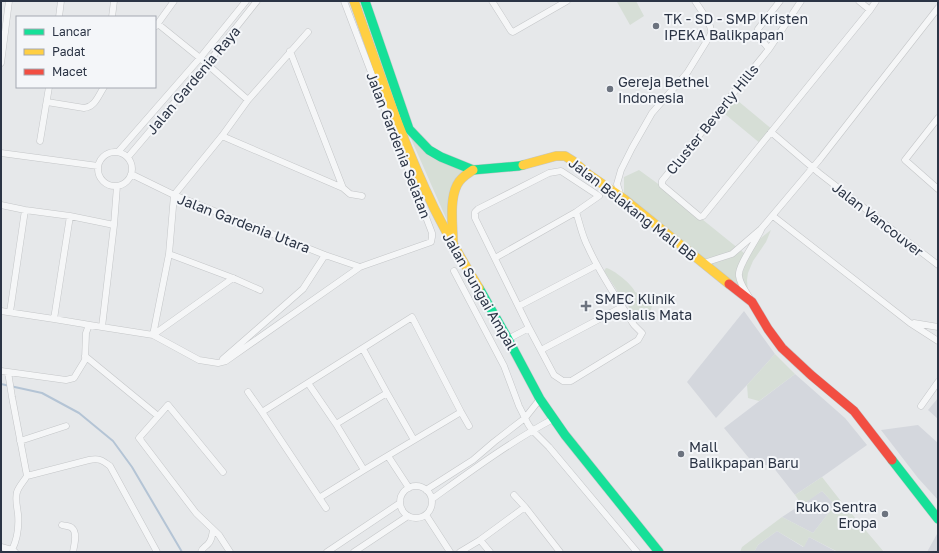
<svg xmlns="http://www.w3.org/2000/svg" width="939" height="553" font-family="'Golos Text',sans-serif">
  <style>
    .built { fill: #d4d7dd }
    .green { fill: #d6ded6 }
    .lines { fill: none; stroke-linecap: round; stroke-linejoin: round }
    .stream { stroke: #b4c4d5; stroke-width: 2 }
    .street-casing { stroke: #c4c6c8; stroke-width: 7 }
    .fast-casing { stroke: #c4c6c8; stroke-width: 10 }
    .slow-casing { stroke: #c4c6c8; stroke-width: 10 }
    .jam-casing { stroke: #c4c6c8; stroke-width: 10 }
    .street { stroke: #f5f6f7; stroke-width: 6 }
    .fast { stroke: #16e098; stroke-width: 9 }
    .slow { stroke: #ffcf43; stroke-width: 9 }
    .jam { stroke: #f24e42; stroke-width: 9 }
    .poi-dot { fill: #6c737f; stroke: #f4f6f9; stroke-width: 1.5 }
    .labels { text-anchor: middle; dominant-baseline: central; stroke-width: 4; stroke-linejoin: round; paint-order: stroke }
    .poi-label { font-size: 14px; fill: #2b3445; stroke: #f4f6f9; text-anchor: start }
    .street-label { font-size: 14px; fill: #2b3445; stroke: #f4f6f9 }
  </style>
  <rect width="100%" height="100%" fill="#e6e8ea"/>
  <!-- built -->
  <path class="built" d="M744,311L775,354L747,385L716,418L687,382Z
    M795,374L845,418L867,445L822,477L795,495L773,467L762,464L753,463L724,428Z
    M938,398V419L928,410Z
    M918,425L938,443V500L918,478L881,430Z
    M822,491L835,505L813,533L782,517Z
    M777,531L803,547L809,537L837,552H754L758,545Z
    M937,534L938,535V552H927Z"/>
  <!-- green -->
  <path class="green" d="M619,1H636L644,16L630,25L617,2Z
    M732,96L773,130L761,144L720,110Z
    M409,131L428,151L470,170L457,183L453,234L412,141Z
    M639,170L661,186L744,253L762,237L771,230L766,242L753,261L748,273L747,280L748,293L624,199V177Z
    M606,268C613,269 633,285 635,292L646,297L651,303L652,306L650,313L645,317L638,318L632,314L627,303L621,299L616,289L604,271Z
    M775,354L795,374L759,401L748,398L747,385Z
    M822,477L840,500L884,552H838L809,537L804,547L777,531L758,545L754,552H740L742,547L782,517L813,533L835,505L822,491L802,505L795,495Z"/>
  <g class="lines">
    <!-- stream -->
    <path class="stream" d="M1,384L42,393L79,413L113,441L132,467L182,552"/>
    <defs>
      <path id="street" d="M492,1L511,31L513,32L567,1
        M801,1L769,49L662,181V185L700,217L703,216L870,10L876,1
        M859,1L870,10
        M59,17L61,1
        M112,17L114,1
        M158,24L200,58L248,100
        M156,26L174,1
        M769,49L760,38L758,29L780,1
        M290,51L343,188
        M1,63L9,1
        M47,102L84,108C95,107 98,96 104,87
        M938,118L905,160L938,189
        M771,132L819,173L938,265
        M222,136L343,188L350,194L362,196
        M40,141L49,87
        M118,152L200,58L246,1
        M98 169a17 17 0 1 1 34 0a17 17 0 1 1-34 0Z
        M1,153L98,166
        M128,157L207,64L257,1
        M131,174L174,195L325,255L360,267
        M117,186L114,225L102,327L153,335L199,360L218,363L226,361L360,267L431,242L432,237V233L344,1
        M621,197L617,184L621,170L632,148L652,113L687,73L708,39C710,36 712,33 711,30C710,21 700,9 695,1
        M1,205L25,210L70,216L114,225
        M773,216L910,323L938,341
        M169,254L233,278L260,290
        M495,258L576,212L599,196L561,171L549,173L478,209L475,212V218L529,328L554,375L563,381H571L638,340L642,333L634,325C618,300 600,274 588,247C582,236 580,224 576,212
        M704,263L732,254L761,229L820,159L938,8
        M454,271L504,366L519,406L528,424L532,430L549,447L637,552
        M233,278L153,335L169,254L174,195L222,136L248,100L308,32
        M749,297C745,290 740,284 739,276C737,267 756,241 761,230
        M519,306L597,265
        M1,311L54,319L102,327
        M10,312L25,210
        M54,319L70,216
        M914,323L938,327
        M508,339L529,328
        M363,349L387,393L414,440
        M541,350L622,307
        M85,356L158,416
        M223,359L303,289L325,255
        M1,371L66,380L74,378L85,360L86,333L89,325
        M8,372L12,397L27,476
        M308,383L336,424L364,470
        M248,392L262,412
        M921,406L938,382
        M336,424L387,393
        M20,441L66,426
        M388,456L409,488
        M223,472L168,405L139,438L196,513L219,535L230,552
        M400 502a16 16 0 1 1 32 0a16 16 0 1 1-32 0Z
        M426,490L473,460L494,442L525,418L540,399
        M514,495L525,507L560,552
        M319,498L364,470L461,412
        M432,499C471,471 510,442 553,419
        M326,508L262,412L412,317L461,412L469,426
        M426,515L450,552
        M62,525C65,526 70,526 72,528C78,533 74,546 73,552
        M480,540L490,552
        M1,547L12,550L15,552
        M12,550C18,538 19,526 18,514C17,506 15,499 17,492C19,486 24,481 27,476L89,460C99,458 102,460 110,466L157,552
        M201,552C202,548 205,547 208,544C212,540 212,535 213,530
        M327,552L400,503
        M354,552L408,516
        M460,552L480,540L525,507"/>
      <path id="fast" d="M365,1L409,129L429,150L441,157L473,170L519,166L523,165
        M479,288L508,339L540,399L565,435L659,552
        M892,460L938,519"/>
      <path id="slow" d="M354,1C379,71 402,142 434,208C448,236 463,262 479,288
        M523,165L556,156H565L573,161L588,174L624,199L729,284
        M453,244C453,226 449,201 457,185C460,178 467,174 473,170"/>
      <path id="jam" d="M729,284L752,302L768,329L782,348L811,375L854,411L892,460"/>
    </defs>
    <!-- street casing -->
    <use href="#street" class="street-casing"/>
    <!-- fast casing -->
    <use href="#fast" class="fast-casing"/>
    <!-- slow casing -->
    <use href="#slow" class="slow-casing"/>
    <!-- jam casing -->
    <use href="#jam" class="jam-casing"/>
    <!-- street -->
    <use href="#street" class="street"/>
    <!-- fast -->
    <use href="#fast" class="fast"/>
    <!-- slow -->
    <use href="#slow" class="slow"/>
    <!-- jam -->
    <use href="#jam" class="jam"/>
  </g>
  <!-- markers -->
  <g class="poi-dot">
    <circle cx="656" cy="26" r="4"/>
    <circle cx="610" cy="89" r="4"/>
    <path d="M584 300h4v4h4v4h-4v4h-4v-4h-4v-4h4z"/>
    <circle cx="681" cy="454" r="4"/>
    <circle cx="885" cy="514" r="4"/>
  </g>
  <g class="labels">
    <!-- poi labels -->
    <g class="poi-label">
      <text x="664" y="18">TK - SD - SMP Kristen<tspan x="664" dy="16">IPEKA Balikpapan</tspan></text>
      <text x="618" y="81">Gereja Bethel<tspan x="618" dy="16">Indonesia</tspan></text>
      <text x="595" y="298">SMEC Klinik<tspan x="595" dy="16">Spesialis Mata</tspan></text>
      <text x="689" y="446">Mall<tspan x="689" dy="16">Balikpapan Baru</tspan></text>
      <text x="877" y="506" text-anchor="end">Ruko Sentra<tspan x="877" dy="16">Eropa</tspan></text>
    </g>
    <!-- street labels -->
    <g class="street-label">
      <text transform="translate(193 80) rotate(-50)">Jalan Gardenia Raya</text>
      <text transform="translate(712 119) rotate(-51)">Cluster Beverly Hills</text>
      <text transform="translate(399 145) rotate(69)">Jalan Gardenia Selatan</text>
      <text transform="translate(633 209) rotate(38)">Jalan Belakang Mall BB</text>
      <text transform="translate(878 219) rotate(38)">Jalan Vancouver</text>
      <text transform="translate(244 223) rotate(21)">Jalan Gardenia Utara</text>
      <text transform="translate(480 291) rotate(60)">Jalan Sungai Ampal</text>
    </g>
  </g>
  <!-- border -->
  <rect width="939" height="553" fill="none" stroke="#2b3445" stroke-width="4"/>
  <!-- legend -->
  <rect x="16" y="16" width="140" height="72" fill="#f4f6f9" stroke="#a4a8b1"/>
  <rect x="24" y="29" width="20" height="6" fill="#16e098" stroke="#a4a8b1"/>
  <text x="52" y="36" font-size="12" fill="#2b3445">Lancar</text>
  <rect x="24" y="49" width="20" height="6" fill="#ffcf43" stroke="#a4a8b1"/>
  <text x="52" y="56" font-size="12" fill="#2b3445">Padat</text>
  <rect x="24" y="69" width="20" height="6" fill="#f24e42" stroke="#a4a8b1"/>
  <text x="52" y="76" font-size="12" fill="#2b3445">Macet</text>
</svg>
